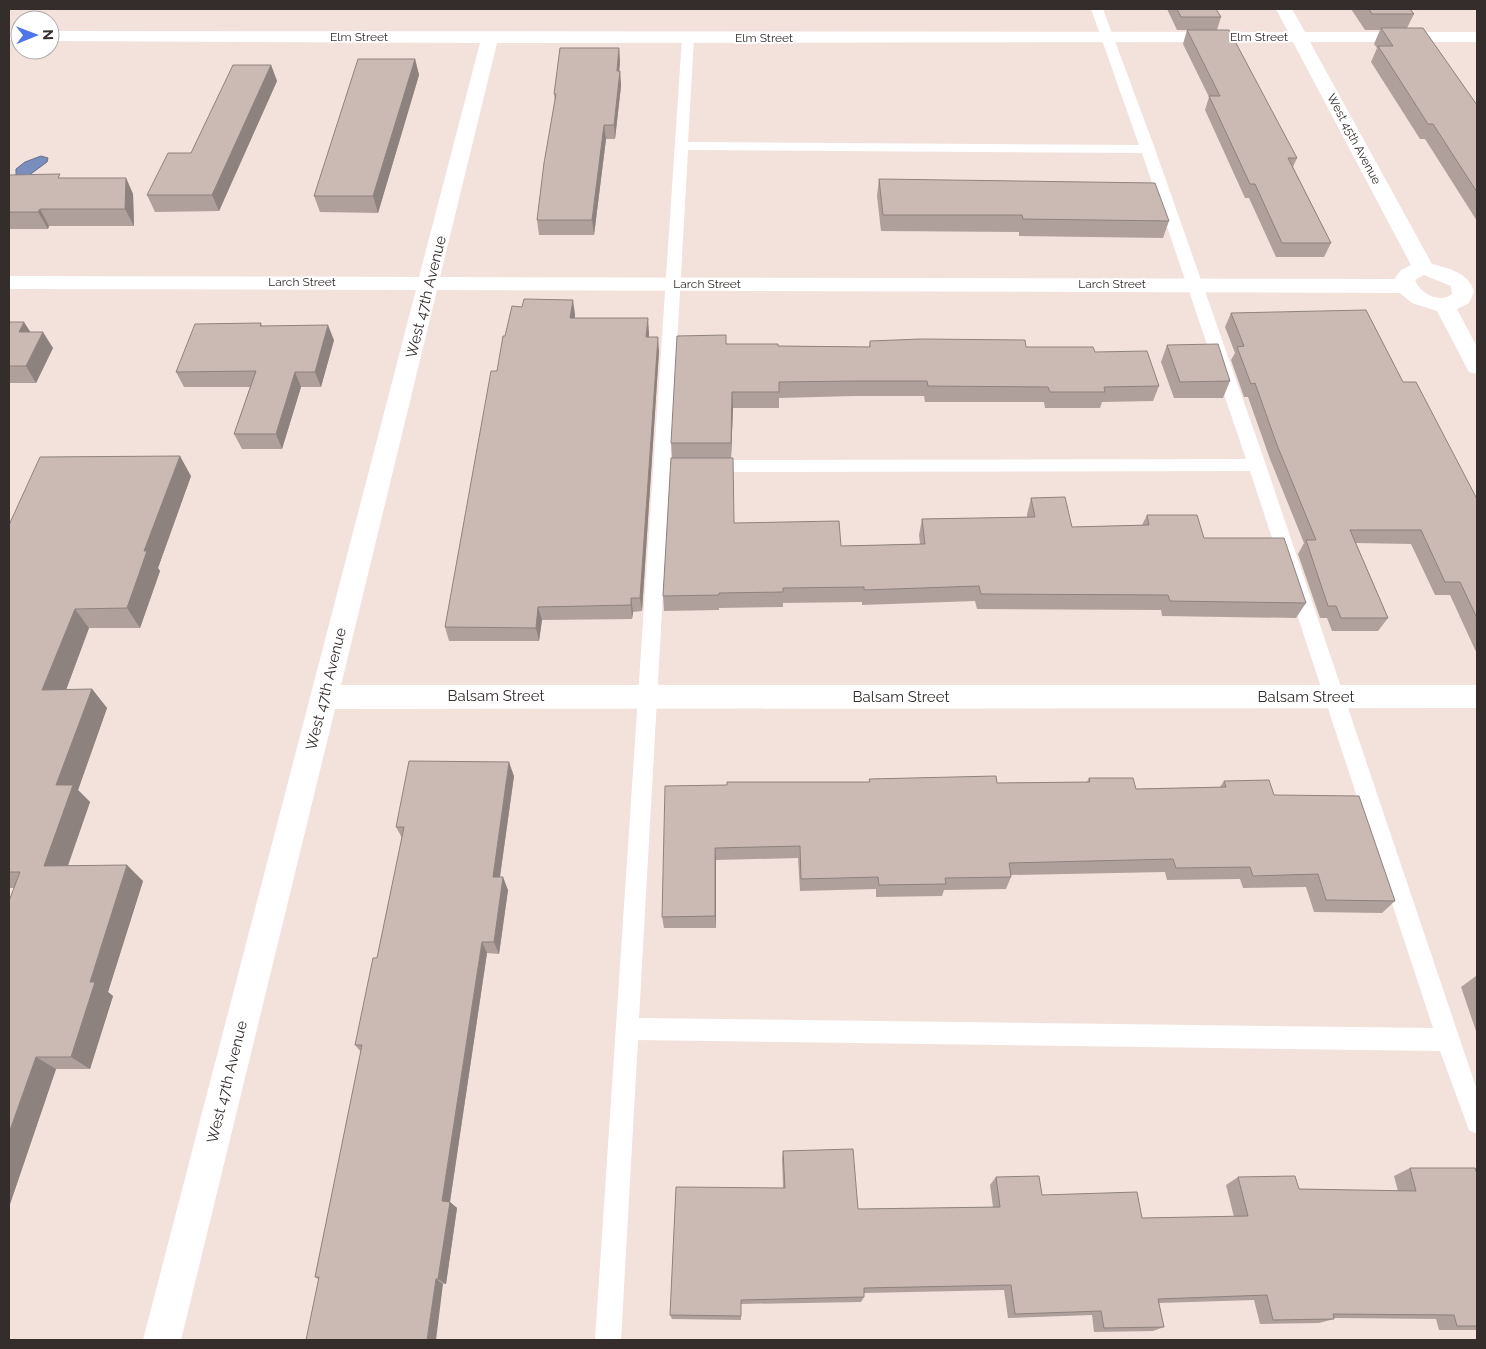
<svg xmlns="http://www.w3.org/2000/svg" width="1486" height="1349" font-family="Raleway,sans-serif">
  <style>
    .water { fill: #7a8ebd; stroke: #657191 }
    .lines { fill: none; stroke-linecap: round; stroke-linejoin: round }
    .lane { fill: #fff; fill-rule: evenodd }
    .street { fill: #fff; fill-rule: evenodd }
    .wall { fill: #afa09b }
    .shaded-wall { fill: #8e827e }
    .building { fill: #cbbab4; stroke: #8e827e }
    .labels { text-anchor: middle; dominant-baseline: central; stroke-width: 4; stroke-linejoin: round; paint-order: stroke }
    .far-street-label { font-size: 12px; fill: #342d2b; stroke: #fff }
    .street-label { font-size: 15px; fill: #342d2b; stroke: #fff }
  </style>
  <rect width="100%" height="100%" fill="#f3e2dc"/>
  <!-- water -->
  <path class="water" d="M41,156L48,158L47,162L28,176L16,175V169L25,162Z"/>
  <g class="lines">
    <!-- lane -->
    <path class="lane" d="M1091,9H1103L1155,149L1266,465L1477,1090V1134L1469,1130L1440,1051L638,1040L621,1340H595L682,38L688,35L694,38L688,142L1139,145ZM688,150L1142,153L1246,459L709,460L703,462L701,466L703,470L709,472L1250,471L1433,1028L639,1018Z"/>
    <!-- street -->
    <path class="street" d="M1276,9H1292L1305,32H1477V42H1310L1432,264C1448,268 1470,273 1474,292L1469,303L1457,309L1477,347V374L1469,372L1437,311L1412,303L1400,293L437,290L341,685H1477V708L335,709L181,1340H143L416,290L9,289V276L419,277L480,43L50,41V31L1288,32ZM1293,42L1411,265L1401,270L1394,279L440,277L497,43ZM1424,275L1451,286L1452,294C1440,304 1419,293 1415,280Z
      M9,30H20V40H9Z"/>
  </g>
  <!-- wall -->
  <path class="wall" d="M1167,9H1216L1221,17L1217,30H1177Z
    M1351,9H1410L1414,14L1407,28L1477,105V221L1425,139H1420L1371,62L1377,48L1374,44L1380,30H1365Z
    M1187,30L1297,158L1293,167L1331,243L1324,257H1276L1249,198H1245L1205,110L1209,97L1183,44Z
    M619,48L620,62L619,71H620L621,86L615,139H606L594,235H539L537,220L555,102L554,94Z
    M415,59L419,75L378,213L320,212L314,196Z
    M271,65L277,81L219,211L155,212L147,195L191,153Z
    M9,175L62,178H126L133,194L134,226H49L48,229H9Z
    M879,179L1169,221L1163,238L1019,236V232L881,231L877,196Z
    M1231,313L1403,382L1477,499V654L1450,595H1435L1411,544L1356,543L1388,618L1378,631H1332L1327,618H1320L1298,554L1304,543L1270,459L1248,397H1244L1231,360L1235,353L1225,327Z
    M575,314V318L649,333V337L659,351L642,611L633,612L632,619L542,620L539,641H449L445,627L497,371L505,336Z
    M9,322L30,332L53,348L36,383H9Z
    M261,323L262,326L334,340L321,387H301L282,449H242L234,434L250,387H184L176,372Z
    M870,341L1026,347L1095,352L1159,386L1153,401L1102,402L1100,408H1045L1044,402H925L924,396H854L779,398V408H733L731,458L734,523L841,546L920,544L919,535L922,519L1027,517V514L1031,498L1072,527L1142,525L1147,515L1204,538L1306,603L1296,618L1162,616L1161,610L977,609L975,601L862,605V602L783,603V607L719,608V610L664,611L663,596L672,458L671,443L726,344L778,346L869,347Z
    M1167,345L1230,381L1223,398H1174L1161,362Z
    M191,476L158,568L160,571L140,628H89L66,690L92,689L107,708L78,790L90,802L68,866L143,881L108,992L113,996L90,1069H56L9,1207L14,888H9V525Z
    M514,776L500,877L508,890L499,954L487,953L450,1202L457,1208L446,1284L318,1279L315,1277L361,1052L355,1045L377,958L402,838L396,827Z
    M1089,778L1136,789L1220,787L1224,781L1274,795L1395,901L1382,913L1314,912L1306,887L1243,888L1240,879L1167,880L1165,872L1011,875V877L1006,889L944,890L942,896L876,897V889L800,891L798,858L716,860V928H664L662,917L727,785L869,782V779L997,783L1087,782Z
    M1476,976H1477V1034L1461,987Z
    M783,1151L858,1209L993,1207L990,1185L996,1177L1042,1195L1142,1218L1234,1217L1226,1185L1238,1177L1299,1189L1398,1191L1394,1176L1410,1168L1477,1174V1330H1439L1436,1319L1334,1318V1319L1319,1323L1260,1324L1254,1300L1159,1303L1164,1327L1153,1331L1094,1332L1092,1315L1008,1318L1004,1290L864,1293V1297L861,1302L741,1304V1320L672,1319L670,1315L783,1188L782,1159Z"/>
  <!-- shaded-wall -->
  <path class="shaded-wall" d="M619,48L620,62L618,86L617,71Z
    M415,59L419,75L378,213L373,196Z
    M271,65L277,81L219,211L212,195Z
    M620,71L621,86L615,139L614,125Z
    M604,125L606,139L594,235L592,220Z
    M126,178L133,194L134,226L125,209Z
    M40,209L49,226L48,229L38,212Z
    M573,300L575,314L573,333L570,318Z
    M648,318L649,333L648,351L646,337Z
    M24,322L35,339L19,332Z
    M328,325L334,340L321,387L315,372Z
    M43,332L53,348L36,383L26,366Z
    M658,337L659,351L642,611L640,598Z
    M295,372L301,387L282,449L276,434Z
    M732,392L733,408L731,458V443Z
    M180,456L191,476L158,568L160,571L140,628L127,608L144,551Z
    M631,598L633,612L632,619L631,605Z
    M538,607L542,620L539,641L536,628Z
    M75,609L89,628L59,709L42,690Z
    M92,689L107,708L78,790L90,802L62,882L44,866L56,785Z
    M509,762L514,776L498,890L493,877Z
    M715,848L716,860V928L715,916Z
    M127,865L143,881L108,992L113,996L90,1069L71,1057L90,982Z
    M503,877L508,890L499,954L494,942Z
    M482,942L487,953L449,1208L442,1201Z
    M36,1057L56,1069L9,1207V1133Z
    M450,1202L457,1208L446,1284L438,1279Z
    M436,1279L443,1284L436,1340H427Z"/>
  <!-- building -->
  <path class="building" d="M1177,9H1216L1221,17H1181Z
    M1369,9H1410L1414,14H1372Z
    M1381,28H1423L1477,105V192L1433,124H1428L1378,46H1393Z
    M1187,30H1229L1297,158H1288L1331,243H1282L1255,184H1250L1209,96H1220Z
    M560,48H619L617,71H620L614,125H604L592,220H537L544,163L556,94H554Z
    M358,59H415L373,196H314Z
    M233,65H271L212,195H147L168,153H191Z
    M60,174L58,178H126L125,209H40L38,212H9V175Z
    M879,179L1155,183L1169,221L1023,219L1022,215H883Z
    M524,299L573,300L570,318H648L646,337H658L640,598H631V605L538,607L536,628L445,627L491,371H497L503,336H505L512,306L522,307Z
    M1366,310L1403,382H1416L1477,499V618L1460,582H1445L1421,530H1350L1388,618H1341L1336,606H1328L1306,540H1316L1277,445L1255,383L1251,384L1237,347L1244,346L1231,313Z
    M9,322H24L19,332H43L26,366H9Z
    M261,323L260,326L328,325L315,372H295L276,434H234L256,371L176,372L195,324Z
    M726,335V344H778V346L870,347V341L921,339L1025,340L1026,347H1093L1095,352L1147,351L1159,386L1104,387L1105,392H1050L1048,387L928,386L927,381H856L779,382V392H732L731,443H671L677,336Z
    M1218,344L1230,381L1180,382L1167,345Z
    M180,456L144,551H147L127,608L75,609L42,690L92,689L56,785H73L44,866L127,865L90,982H95L71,1057H36L9,1133V901L20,872H9V525L40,457Z
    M671,458H733L734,523L839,521L841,546L925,544L922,519L1035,517L1031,498L1065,497L1072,527L1149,525L1147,515H1197L1204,538H1284L1306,603L1170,601L1168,595L981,594L979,586L864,590V587L783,588V592L719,593V595L663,596Z
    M409,761L509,762L493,877H503L494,942H482L442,1201L450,1202L438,1279H436L427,1340H306L319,1277H315L362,1045H355L373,958H377L404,827H396Z
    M996,776L997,783L1090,782L1089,778H1133L1136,789L1226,787L1224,781L1269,780L1274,795L1359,796L1395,901L1326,900L1318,874L1253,876L1250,867L1176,868L1173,859L1009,863L1011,877L945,878L946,884L879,885L878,877L801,879L800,846L715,848V916L662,917L665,786L727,785V782H870L869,779Z
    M853,1149L858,1209L1000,1207L996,1177L1039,1176L1042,1195L1137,1192L1142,1218L1248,1216L1238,1177L1295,1176L1299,1189L1416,1191L1410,1168H1475L1477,1174V1326H1457L1454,1315L1333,1314L1334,1319L1273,1320L1267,1295L1158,1299L1164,1327L1104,1328L1101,1311L1015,1314L1011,1285L864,1288V1297L741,1300V1316L670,1315L676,1187L785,1188L783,1151Z"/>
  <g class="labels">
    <!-- far-street labels -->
    <g class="far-street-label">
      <text x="359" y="37">Elm Street</text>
      <text x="1259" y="37">Elm Street</text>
      <text x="764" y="38">Elm Street</text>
      <text transform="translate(1354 139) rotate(62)">West 45th Avenue</text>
      <text x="302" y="282">Larch Street</text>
      <text x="707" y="284">Larch Street</text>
      <text x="1112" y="284">Larch Street</text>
    </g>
    <!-- street labels -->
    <g class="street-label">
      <text transform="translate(426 297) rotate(-76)">West 47th Avenue</text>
      <text transform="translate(326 689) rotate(-76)">West 47th Avenue</text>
      <text x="496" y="696">Balsam Street</text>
      <text x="901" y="697">Balsam Street</text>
      <text x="1306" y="697">Balsam Street</text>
      <text transform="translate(227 1082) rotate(-76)">West 47th Avenue</text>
    </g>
  </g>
  <!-- border -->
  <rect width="1486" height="1349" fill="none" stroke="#342d2b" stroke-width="20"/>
  <!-- north arrow -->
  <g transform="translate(35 35) rotate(89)"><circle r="24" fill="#ffffff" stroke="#aeabaa"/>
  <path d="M0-4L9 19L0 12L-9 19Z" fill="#4f76e9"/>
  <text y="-8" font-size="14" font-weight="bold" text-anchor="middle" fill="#342d2b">N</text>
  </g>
</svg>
